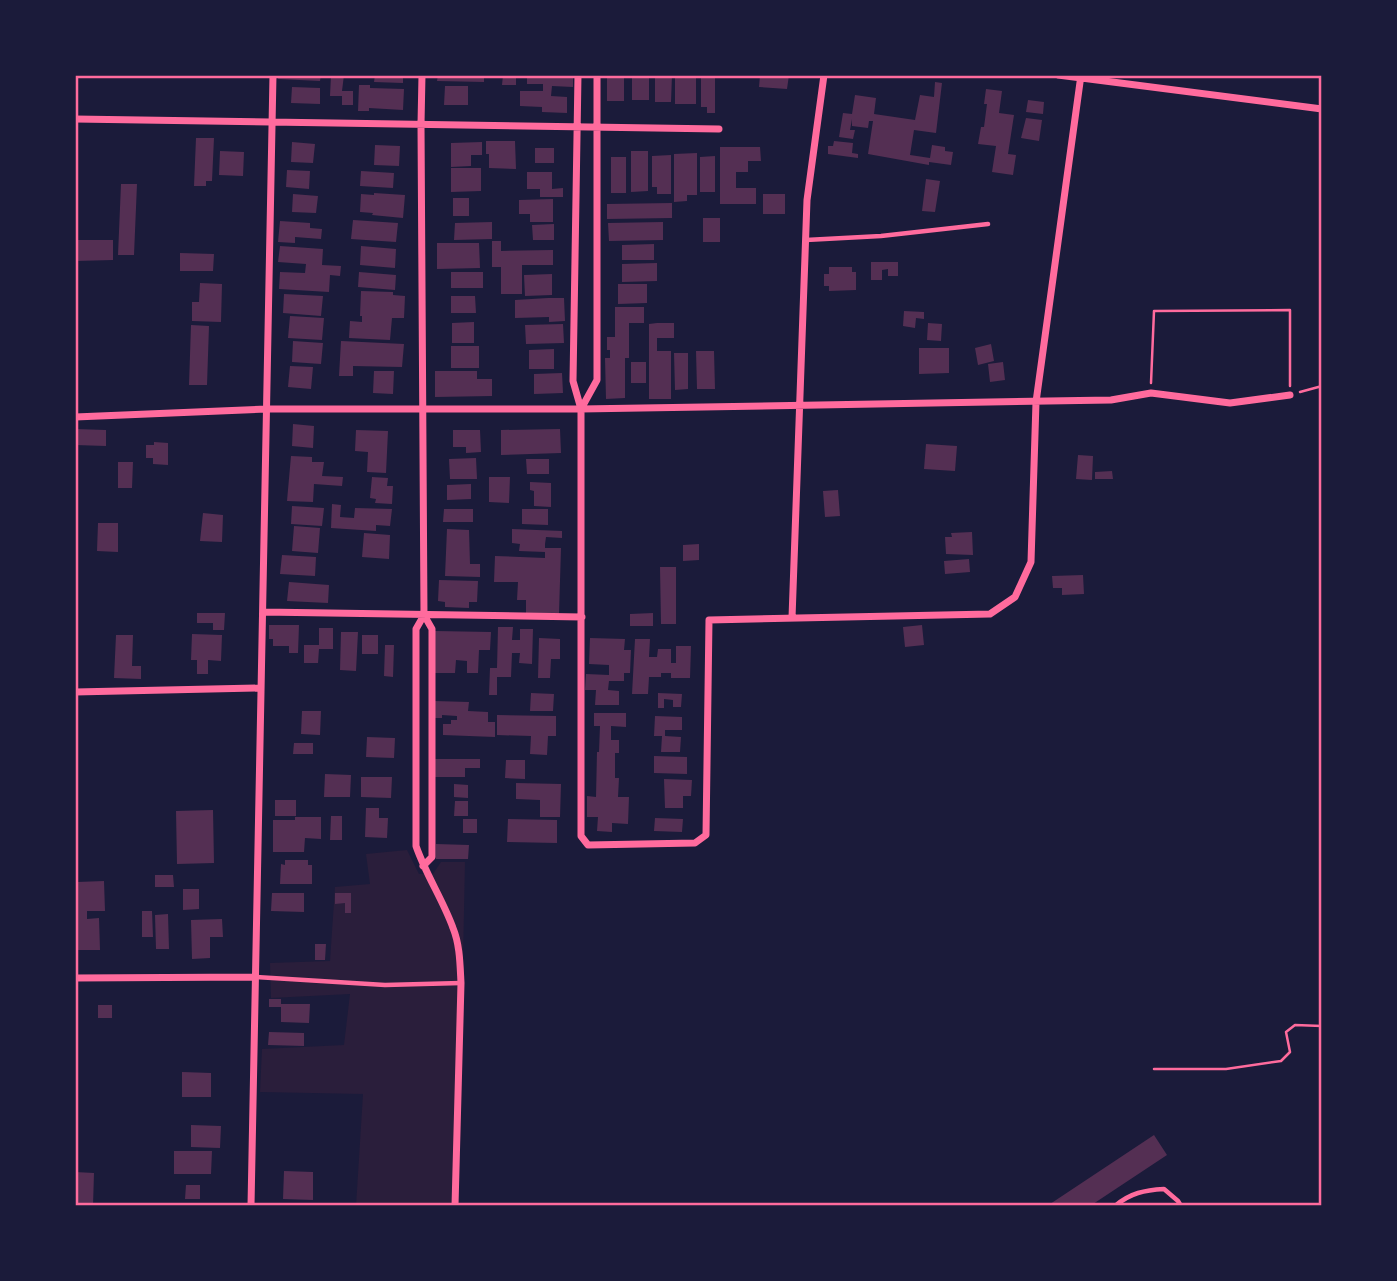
<svg xmlns="http://www.w3.org/2000/svg" width="1397" height="1281" font-family="Signika,sans-serif">
  <style>
    .green { fill: #2a1e3b }
    .building { fill: #542f53 }
    .lines { fill: none; stroke-linecap: round; stroke-linejoin: round }
    .path { stroke: #ff6b9d; stroke-width: 2.5 }
    .service { stroke: #ff6b9d; stroke-width: 4.5 }
    .minor { stroke: #ff6b9d; stroke-width: 7 }
    .neatline { fill: none; stroke: #ff6b9d; stroke-width: 2.5 }
  </style>
  <rect width="100%" height="100%" fill="#1b1b3a"/>
  <!-- green -->
  <path class="green" d="M407,850L419,874H433L441,862H465L458,1206H356L363,1094L260,1092L262,1049L344,1045L350,994L271,998L270,963L330,961L335,887L370,884L366,854Z"/>
  <!-- building -->
  <path class="building" d="M279,75H321L320,81L278,79Z
    M331,75H344L342,91H353V105H342V96H330Z
    M375,75H403V83L374,82Z
    M438,75H484V82L437,81Z
    M503,75H516V85H502Z
    M527,75H573V87L552,86L551,96L567,97V113L542,112V107L520,106V91H543V84H527Z
    M607,75H624V101H607Z
    M632,75H649V100H632Z
    M655,75H672L671,102H655Z
    M701,75H715V113H707V107H701Z
    M760,75H789L787,89L759,87Z
    M675,76H696V104H675Z
    M935,82L942,83L936,133L914,130L910,155L930,158L932,145L945,147V151L953,152L951,165L929,162V165L868,154L873,121H869L868,128L852,126V119L850,130H855L853,139L839,137L843,113L852,114L855,95L876,98L874,114L915,120L920,95L934,97Z
    M359,85H370V88L404,89L403,110L369,108V111H358Z
    M445,86H468V105H444Z
    M292,87L320,88V104L291,103Z
    M986,89L1002,91L999,113L1014,115L1008,154L1016,155L1013,175L992,172L996,146L978,144L981,127H984L987,104H984Z
    M1028,100L1044,102L1043,114L1026,112Z
    M1026,118L1042,120L1039,141L1021,138Z
    M196,138H214L212,181H206V186H194Z
    M486,141H515L516,169L489,168V154H486Z
    M834,141L853,143L852,153L858,154V158L828,154V146H833Z
    M292,142L315,144L313,163L291,162Z
    M482,142V155H471V166L451,167V143Z
    M375,145L400,146L399,166L374,165Z
    M720,147H760L761,161H748V172H736V188H756V204H720Z
    M535,148H554V163H535Z
    M220,151L244,152L243,176L219,175Z
    M631,151H648V191L631,192Z
    M697,153V195H687V201L674,202V154Z
    M671,155V194H657V187H652V156Z
    M715,156V192H700V157Z
    M611,157H626V193H611Z
    M451,168H481V191L451,192Z
    M287,170L310,171L309,189L286,187Z
    M361,171L394,173L393,188L360,186Z
    M527,172H552V189L563,188V197H540V189H527Z
    M926,179L940,181L935,212L922,211Z
    M121,184H137L134,255H118Z
    M374,193L405,195L403,218L372,215L373,213L360,212L361,194L374,195Z
    M293,194L318,196L316,213L292,212Z
    M763,194H785V214H763Z
    M453,198H469V216H453Z
    M553,199V222H530V214H519V200Z
    M672,203V218L607,219V204Z
    M703,218H720V242H703Z
    M353,220L398,223L396,242L351,239Z
    M280,221L310,223V228L322,229L321,239L295,237V243L278,242Z
    M492,222V239L454,240L455,223Z
    M663,222V240L609,241L608,223Z
    M554,224V240H533L532,225Z
    M75,240H113V260L75,261Z
    M492,241H501V251L553,250V265H522V294H501V267H492Z
    M437,243H479L480,268L437,269Z
    M654,244V260H622V245Z
    M280,246L323,249L322,265L341,266L340,276L330,275L329,292L279,289L280,272L305,273L306,264L278,262Z
    M361,246L396,249L395,268L360,265Z
    M180,253L214,254L213,271H180Z
    M871,262H898V276H888V269L882,270V280H871Z
    M657,263V281L622,282V264Z
    M829,267H852V272H856V290L829,291V286H824V274H829Z
    M359,272L396,275L395,290L358,287Z
    M451,272H483V288H451Z
    M552,274V295L525,296L524,275Z
    M200,283L222,284L221,322L192,321V302H199Z
    M618,284H647V303L618,304Z
    M361,291L393,292V295L405,296L404,318H392L390,340L349,338L350,321L362,322V316H360Z
    M284,294L323,296L321,316L283,313Z
    M451,296H475L476,313H451Z
    M548,298H564L565,321L549,322V317L515,318V300Z
    M615,307H644V323H629V358H625V398L606,399L605,358H610V350H607V337H615Z
    M904,311L924,312V319L916,318L915,328L903,326Z
    M290,316L324,318L322,340L288,338Z
    M474,322V343H452V323Z
    M657,323H674V338H657V351H671V399H649V324Z
    M928,323L942,324L941,341L927,340Z
    M563,324L564,343L526,344L525,325Z
    M191,325L209,326L207,385H189Z
    M293,341L323,343L321,364L292,362Z
    M341,341L404,344L402,367L353,366V376H339Z
    M991,344L994,361L978,365L975,348Z
    M451,346H479V368H451Z
    M919,348H949V373L919,374Z
    M554,349V369H529V350Z
    M696,351H714L715,389H697Z
    M674,353H688V389L675,390Z
    M631,362H646V383H631Z
    M1003,362L1005,380L990,382L988,364Z
    M290,366L313,367L311,389L288,387Z
    M374,371H394L393,394L373,393Z
    M435,371H477V379H492V396L435,397Z
    M562,373L563,393L534,394V374Z
    M293,424L314,426L313,448L292,446Z
    M75,429L106,430V446L75,445Z
    M560,429L561,453L501,455V430Z
    M356,430L388,431L386,473L367,472L368,452L355,451Z
    M453,430H480L481,452L466,453V447H453Z
    M154,442L168,443V465L153,464V458H146V445H154Z
    M926,444L957,446L955,471L924,469Z
    M1078,455L1093,456L1092,480L1076,479Z
    M291,456L312,457V462H324L322,476L343,477L342,486L314,484L313,502L287,501Z
    M476,458L477,479H450L449,459Z
    M526,459H549V474H527Z
    M118,462H133L132,488H118Z
    M1112,471L1113,479H1095V472Z
    M372,477L388,478L387,486H393L392,504L375,503L376,499L370,498Z
    M489,477H510L509,503L489,502Z
    M530,482L551,483V507L534,506V491L530,490Z
    M471,484V499L447,500V485Z
    M838,490L840,516L825,517L823,491Z
    M332,504L341,505L340,517L354,518L355,508L392,509L390,526L376,525V531L331,528Z
    M292,506L324,508L322,526L291,524Z
    M444,509H473V522H443Z
    M522,509H548V525L522,524Z
    M203,513L223,515L222,542L200,541Z
    M98,523H118V552L97,551Z
    M294,526L320,528L318,553L292,551Z
    M447,529L469,530L470,564H480V577L445,576Z
    M512,529L562,531V538L546,537L545,544V548H561L559,614L526,613V600H517L518,582H494L495,556L545,558V552L519,551L520,544L512,543Z
    M972,532L973,555L946,554L945,537H952L951,533Z
    M364,533L390,535L389,559L362,557Z
    M699,544V560L683,561V545Z
    M282,555L316,557L315,576L280,574Z
    M969,559L970,572L945,574L944,561Z
    M660,567H676V624H661Z
    M1083,575L1084,594L1062,595V588H1053L1052,576Z
    M439,580L478,581L477,602H469V608L445,607V602L438,601Z
    M289,582L329,585L328,603L287,601Z
    M197,613H225L224,630H213V623H197Z
    M653,613V626H630V614Z
    M269,625H299L298,653H289V646H273V639H269Z
    M922,625L924,645L905,647L903,627Z
    M498,627H513L512,640H520V629H533L532,664L519,663L520,653H512L511,677H497V695H489L490,668H497Z
    M319,628H333V649H319L318,663H304V645H319Z
    M435,631L491,632L490,650H479L478,673H467V661L456,660L455,673H434Z
    M341,632H358L356,671L340,670Z
    M192,634L222,635L221,661L208,660V674H197V660H191Z
    M116,635H133L132,666H141V679L114,678Z
    M362,635H378V654H362Z
    M539,638L560,639V659H551L550,678H538Z
    M590,638L625,639L624,650H631L630,673H624V681H609L608,690L619,691V705H595L596,690H585L586,674L609,675V665L589,664Z
    M635,639H650L649,657H657L658,649H671V663H676V646H691L690,678H671V673H661V677H649L648,694H632Z
    M385,645H394L393,677L384,676Z
    M531,693L554,694L553,711H530Z
    M658,693L682,694L681,707H673V700L664,699V708H658Z
    M434,701L469,702L468,711L488,712V722H495V737L443,735V724H451V720H457V716L442,715V718H433Z
    M302,711H321L320,735L301,734Z
    M594,713H626V727L611,726V740H619V753H615V778H619L618,797H629L628,824L612,823V832L597,831L598,817H587V796L596,797L597,752H599L600,726H594Z
    M497,715L556,716V736H548L547,755L530,754L531,736L497,735Z
    M655,716L682,717V730H665V736L681,737L680,752H661L662,736H654Z
    M367,737L395,738L394,758L366,757Z
    M294,743H313V754H293Z
    M654,756L687,757V774L654,773Z
    M435,759H480V768H465V777H435Z
    M506,760H525V779L505,778Z
    M325,774L351,775L350,797H324Z
    M361,777H392L391,798L361,797Z
    M664,779L692,780L691,796H683V808H665Z
    M516,783L561,784L560,817H540V800L516,799Z
    M454,784L468,785V798L454,797Z
    M275,800H296V816H275Z
    M455,801H468V816H454Z
    M366,808H379V818H388L387,838L365,837Z
    M213,810L214,863L177,864L176,811Z
    M331,816H342V840H330Z
    M295,817H321V839L305,838L304,852H273V820H295Z
    M655,818L683,819L682,832L654,831Z
    M463,819H477V833H463Z
    M508,819L557,820V843L507,842Z
    M436,844L469,845L468,859H436Z
    M285,860H308V865H312V884H280L281,864L285,865Z
    M155,875H173L174,887H155Z
    M104,881L105,911H87V919L99,918L100,950H78L77,917H75L77,882Z
    M183,889H199V909L183,910Z
    M272,893H304V912L271,911Z
    M335,893H351V913H345V903L335,904Z
    M142,911H152L153,937H142Z
    M168,914L169,949H156L155,915Z
    M222,919L223,937H210V958L192,959L191,920Z
    M315,944H326L325,960H315Z
    M269,999H281V1004H310L309,1023L281,1022V1007H269Z
    M98,1005H112V1018H98Z
    M269,1032L304,1033V1046L268,1045Z
    M182,1072L211,1073V1097H182Z
    M191,1125L221,1126L220,1148L191,1147Z
    M1154,1135L1167,1155L1090,1206H1047Z
    M174,1151H212L211,1174H174Z
    M284,1171L313,1172V1200L283,1199Z
    M75,1172L94,1173L93,1206H75Z
    M186,1185H200V1199H185Z"/>
  <g class="lines">
    <!-- path -->
    <path class="path" d="M1151,383L1154,311L1290,310V386
      M1300,392L1322,386
      M1154,1069H1226L1281,1061L1290,1052L1286,1032L1295,1025L1322,1026"/>
    <!-- service -->
    <path class="service" d="M806,240L881,236L988,224
      M256,977L385,985L461,983
      M1115,1206C1130,1193 1145,1190 1164,1189L1178,1201L1181,1206"/>
    <!-- minor -->
    <path class="minor" d="M422,75L421,124L424,615L432,629V857L423,866
      M578,75L573,381L581,409V836L588,845L695,843L706,835L709,620L990,614L1015,597L1031,562L1036,402L1081,75
      M1058,75L1322,109
      M75,119L719,129
      M581,409L597,380V75
      M75,417L266,409H581L1111,400L1151,393L1230,403L1290,395
      M263,612L582,617
      M424,615L416,629V846C426,875 443,900 453,928C460,945 460,965 461,983L455,1206
      M792,618L807,200L824,75
      M75,692L261,688
      M75,978L256,977
      M251,1206L273,75"/>
  </g>
  <!-- border -->
  <rect width="1397" height="1281" fill="none" stroke="#1b1b3a" stroke-width="154"/>
  <rect x="77" y="77" width="1243" height="1127" class="neatline"/>
</svg>
